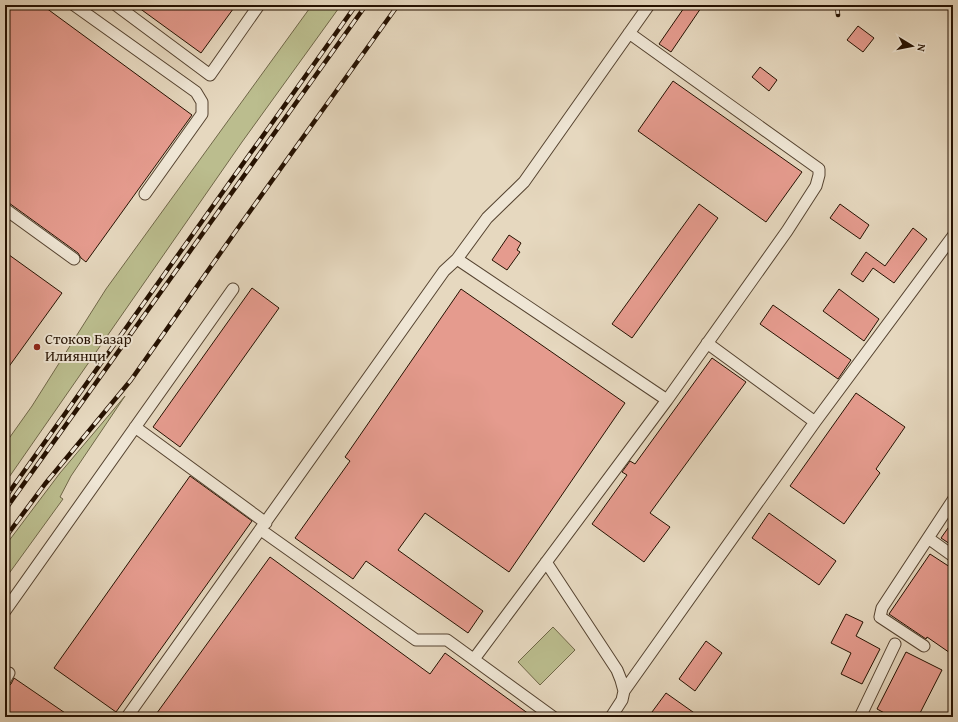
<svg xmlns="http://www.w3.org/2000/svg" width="958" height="722" font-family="'Gentium Book Plus',serif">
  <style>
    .green { fill: #bbbd8e; stroke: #706748 }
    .building { fill: #e59b8e; stroke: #251101 }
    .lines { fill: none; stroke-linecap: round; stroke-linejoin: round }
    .minor-casing { stroke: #554330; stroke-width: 13 }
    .minor { stroke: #efe6d5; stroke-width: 11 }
    .rail-casing { stroke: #251101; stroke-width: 4.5 }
    .rail { stroke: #efe6d5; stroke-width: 3; stroke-dasharray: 9; stroke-linecap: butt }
    .poi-dot { fill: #8f2418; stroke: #efe6d5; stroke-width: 1.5 }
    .labels { text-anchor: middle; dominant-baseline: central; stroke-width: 4; stroke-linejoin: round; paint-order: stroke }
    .poi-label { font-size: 15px; fill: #251101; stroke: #efe6d5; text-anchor: start }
  </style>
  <rect width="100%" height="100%" fill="#e6d8bf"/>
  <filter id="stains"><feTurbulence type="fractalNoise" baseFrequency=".005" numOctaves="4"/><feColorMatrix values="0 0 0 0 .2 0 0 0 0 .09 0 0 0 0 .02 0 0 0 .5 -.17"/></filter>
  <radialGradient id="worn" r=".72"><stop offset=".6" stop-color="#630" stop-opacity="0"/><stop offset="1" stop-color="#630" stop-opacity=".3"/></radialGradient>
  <!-- green -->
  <path class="green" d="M312,5H341L242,142L5,483V444L32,406L106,289Z
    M125,396L71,476L60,497L63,499L5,579V546L60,473Z
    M553,627L575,650L540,685L518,662Z"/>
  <!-- building -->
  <path class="building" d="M5,5H42L192,115L86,262L81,258L78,253L9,203L5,202Z
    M135,5H236L201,53Z
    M686,5H703L671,52L659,44Z
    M858,26L874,38L863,52L847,40Z
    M760,67L777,80L769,91L752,77Z
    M673,81L802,172L766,222L638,131Z
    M699,204L718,218L632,338L612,324Z
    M840,204L869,225L860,239L830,218Z
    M913,228L927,239L894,283L873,268L863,282L851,274L866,252L885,266Z
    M509,235L521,243L517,250L520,252L507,270L492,260Z
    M5,252L62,293L5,372Z
    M252,288L279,308L180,447L153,427Z
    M461,289L625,403L509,572L425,513L398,550L483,611L468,633L366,561L353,579L295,538L350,461L345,457Z
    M839,289L879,319L864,341L823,311Z
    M773,305L851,360L838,379L760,324Z
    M712,358L746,382L650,513L670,527L644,562L592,524L627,475L622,472L630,461L635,464Z
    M856,393L905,427L876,469L880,473L844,524L790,486Z
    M190,476L252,521L116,712L54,668Z
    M769,513L836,561L819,585L752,538Z
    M953,521V546L941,538Z
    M930,554L953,569V655L927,637L926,639L889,614Z
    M270,557L430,674L445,653L533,717H154Z
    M846,614L863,622L856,636L880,649L862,684L841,674L851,653L831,643Z
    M706,641L722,653L695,691L679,679Z
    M906,652L942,670L918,717H892L877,709Z
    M14,678L71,717H5V689L11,684Z
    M666,693L700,717H659L652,712Z"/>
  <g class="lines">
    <defs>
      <path id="minor" d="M74,5L196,92L202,102V114L145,194
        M116,5L210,75L259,5
        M649,5L524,182L487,218L457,259L667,400
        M5,209L74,259
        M707,343L815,422
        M135,427L266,523
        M261,530L416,640H447L553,717
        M928,538L953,556
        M546,562L617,670L621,680L624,691
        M5,611L233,289
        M924,646L880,617L882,608L953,500
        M474,659L667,400L787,231L816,186L819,175V169L629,33
        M5,680L9,673
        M127,717L444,271L457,259
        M611,717L622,700L624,691L815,422L953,236
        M860,717L895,644"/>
    </defs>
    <!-- minor casing -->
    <use href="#minor" class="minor-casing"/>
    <!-- minor -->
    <use href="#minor" class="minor"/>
    <defs>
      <path id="rail" d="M837,5L838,15
        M5,498L356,5
        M5,510L366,5
        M5,538L45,484L131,380L238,228L398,5"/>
    </defs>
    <!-- rail casing -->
    <use href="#rail" class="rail-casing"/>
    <!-- rail -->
    <use href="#rail" class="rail"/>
  </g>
  <!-- markers -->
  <circle class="poi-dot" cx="37" cy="347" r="4"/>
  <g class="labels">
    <!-- poi labels -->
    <g class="poi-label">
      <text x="45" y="338">Стоков Базар<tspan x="45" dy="17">Илиянци</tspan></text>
    </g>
  </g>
  <!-- margin -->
  <rect width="958" height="722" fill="none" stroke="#e6d8bf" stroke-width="20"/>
  <rect x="6" y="6" width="946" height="710" fill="none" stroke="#251101" stroke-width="2"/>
  <rect x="10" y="10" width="938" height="702" fill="none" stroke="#251101"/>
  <!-- north arrow -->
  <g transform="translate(912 46) rotate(100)" stroke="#efe6d5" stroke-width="3" paint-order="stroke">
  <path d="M0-3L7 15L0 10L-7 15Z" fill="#251101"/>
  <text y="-6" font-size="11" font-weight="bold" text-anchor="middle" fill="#251101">N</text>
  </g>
  <rect width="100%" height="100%" filter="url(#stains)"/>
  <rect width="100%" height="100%" fill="url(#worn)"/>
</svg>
